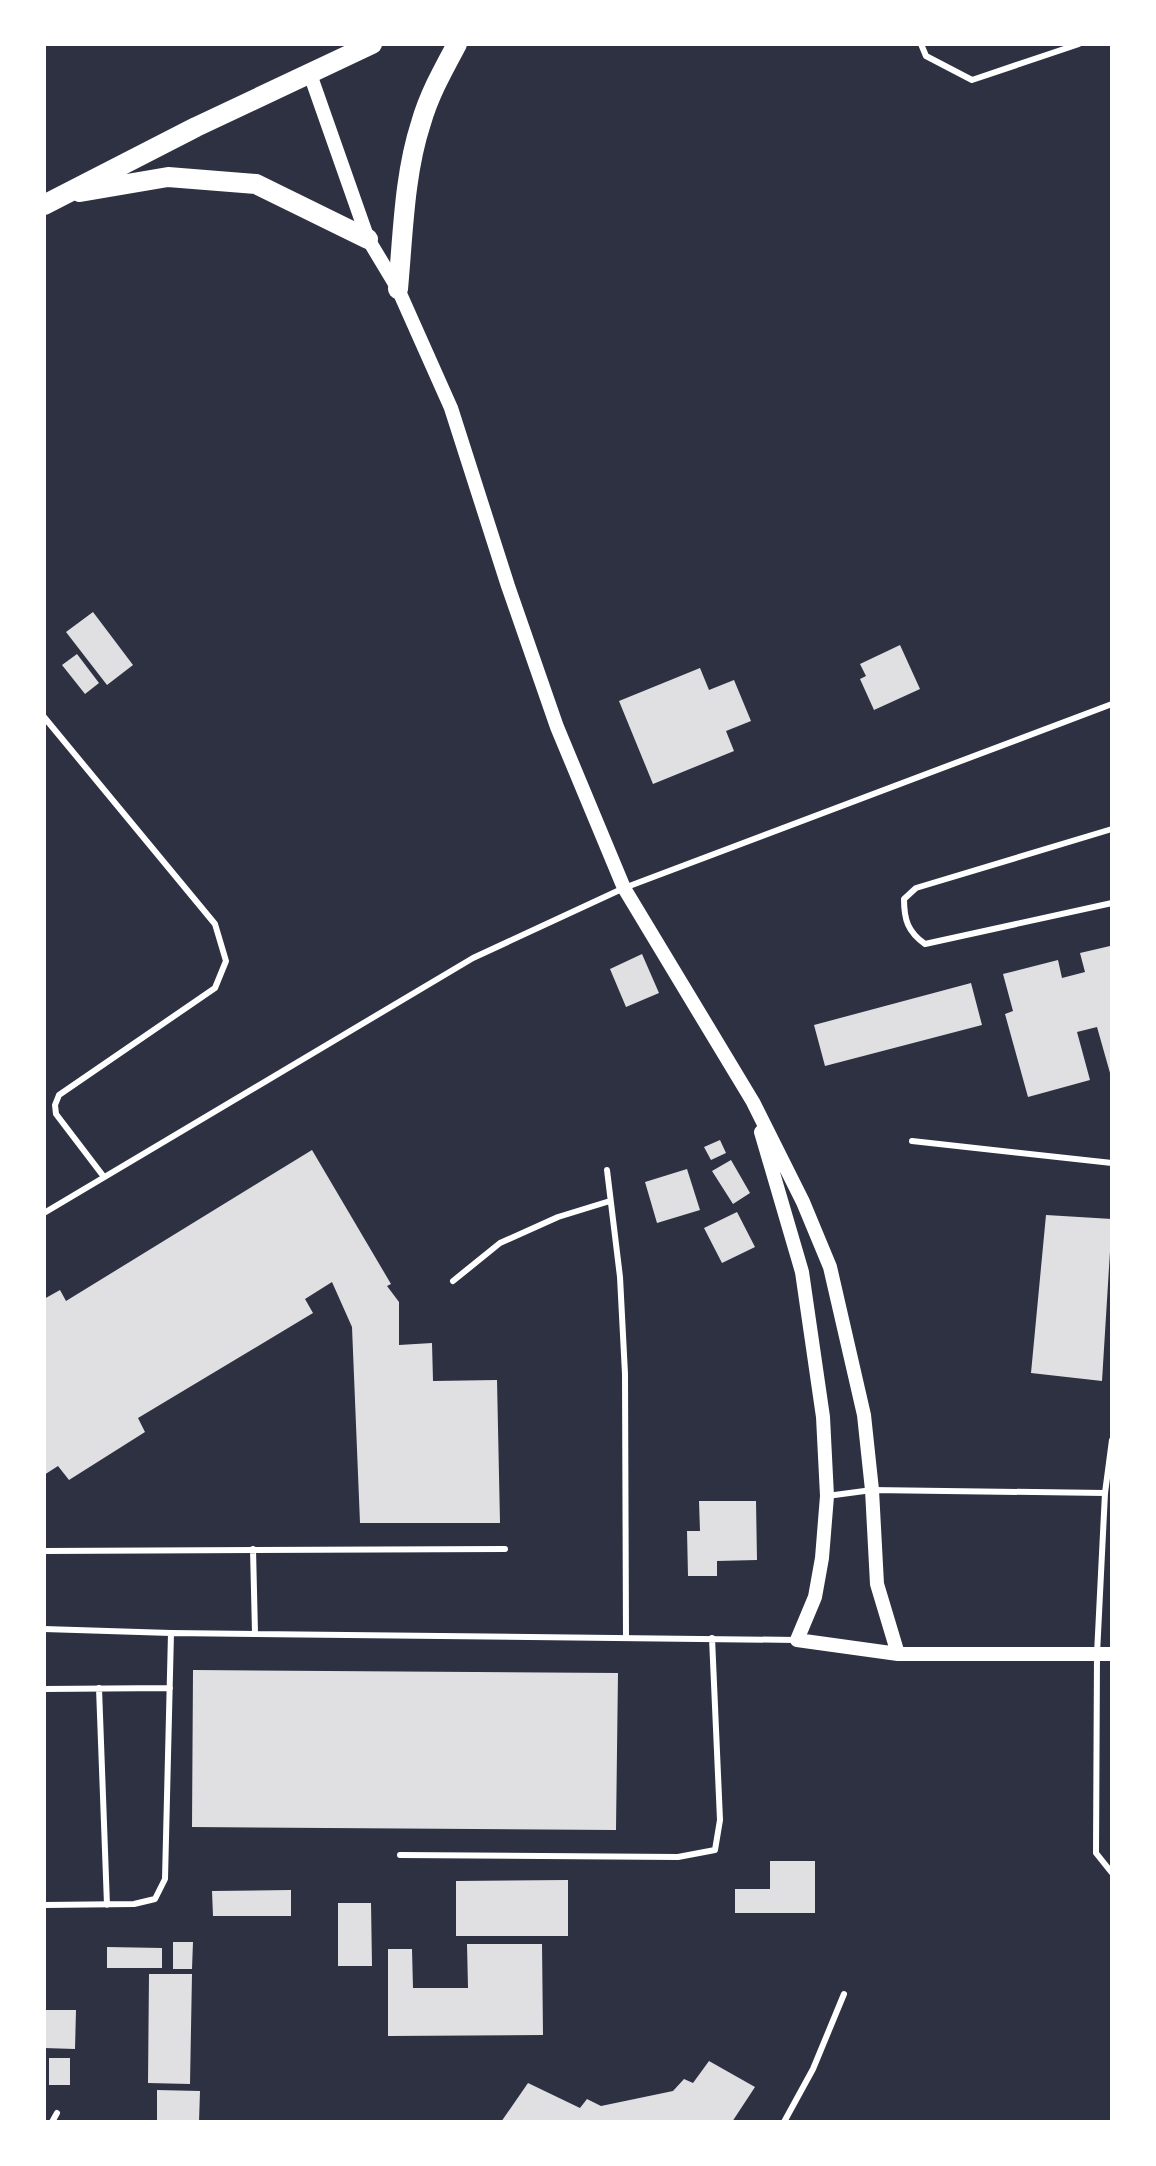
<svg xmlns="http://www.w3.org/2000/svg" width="1156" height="2166" font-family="Cabin,sans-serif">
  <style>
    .building { fill: #e0e0e3 }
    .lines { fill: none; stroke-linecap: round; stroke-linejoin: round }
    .service { stroke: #fff; stroke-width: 6 }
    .tertiary { stroke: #fff; stroke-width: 14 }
    .primary { stroke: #fff; stroke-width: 20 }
  </style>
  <rect width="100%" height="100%" fill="#2d3142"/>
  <!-- building -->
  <path class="building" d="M93,612L133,665L107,685L66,632Z
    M900,645L920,689L874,710L860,679L866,676L860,664Z
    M77,654L99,683L85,694L62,665Z
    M700,668L709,690L734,680L751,721L726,731L734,751L653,784L619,701Z
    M1110,946L1112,1080L1097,1027L1077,1032L1090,1080L1028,1097L1005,1014L1013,1011L1003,974L1058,960L1062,978L1085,972L1080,953Z
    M642,954L659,993L626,1007L610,969Z
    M971,983L982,1025L825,1066L814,1025Z
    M720,1140L726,1153L711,1160L704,1147Z
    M312,1150L391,1284L387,1286L399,1302V1345L432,1343L433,1381L497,1380L500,1523H360L352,1327L332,1282L305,1299L313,1313L138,1418L145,1432L69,1480L58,1466L44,1475V1299L60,1290L66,1301Z
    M731,1160L750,1193L733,1204L712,1171Z
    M687,1169L700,1210L657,1223L645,1182Z
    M737,1212L755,1247L722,1263L704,1228Z
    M1046,1215L1112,1219L1102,1381L1031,1373Z
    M699,1501H756L757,1560L717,1561V1576H688L687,1531H700Z
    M193,1670L618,1673L616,1830L192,1827Z
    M770,1861H815V1913H735V1889H770Z
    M568,1880V1936H456V1881Z
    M291,1890V1916H213L212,1891Z
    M338,1903H371L372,1966H338Z
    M173,1942H193L192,1969H173Z
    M467,1944H542L543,2035L388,2036V1949H412L413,1988H468Z
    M107,1947L162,1948V1968H107Z
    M149,1974H192L190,2084L148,2083Z
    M44,2010H76L75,2049L44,2048Z
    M49,2058H70V2085H49Z
    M709,2061L755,2087L732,2122H501L528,2083L580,2108L587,2099L601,2106L673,2091L684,2079L693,2083Z
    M157,2090L200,2091L199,2122H157Z"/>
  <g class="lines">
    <!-- service -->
    <path class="service" d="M921,44L926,56L972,80L1079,44
      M44,717L215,924L226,961L215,988L59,1095L55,1105L56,1114L104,1177
      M1112,829L916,888L904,899C904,920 908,932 925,944L1112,903
      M912,1141L1112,1163
      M607,1170L620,1277L625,1374L626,1637
      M44,1213L473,958L624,888L1112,704
      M453,1281L500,1243L558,1217L610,1201
      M1105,1493L1112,1440
      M827,1496L872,1490L1105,1493L1097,1654L1096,1853L1112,1873
      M253,1549L255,1633
      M44,1551L505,1549
      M44,1629L171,1633L796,1640
      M99,1688L107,1905
      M44,1689L170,1688
      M400,1855L678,1857L715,1850L720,1820L712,1638
      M44,1905L134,1904L155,1899L165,1879L171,1633
      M52,2122L57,2113
      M784,2122L813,2069L844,1994"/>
    <!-- tertiary -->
    <path class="tertiary" d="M310,74L368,239L398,289L451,408L508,586L557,727L624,888L753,1102L803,1202L830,1267L864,1415L872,1490L877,1584L898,1654
      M761,1132L802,1272L823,1417L827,1496L822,1558L815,1597L797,1640L898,1654H1112"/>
    <!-- primary -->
    <path class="primary" d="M80,192L168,177L256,184L368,239
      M44,205L196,127L372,44
      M398,289C403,235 404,175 421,123C429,95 443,70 457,44"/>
  </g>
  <!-- border -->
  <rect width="1156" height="2166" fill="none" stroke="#ffffff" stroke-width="92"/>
</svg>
